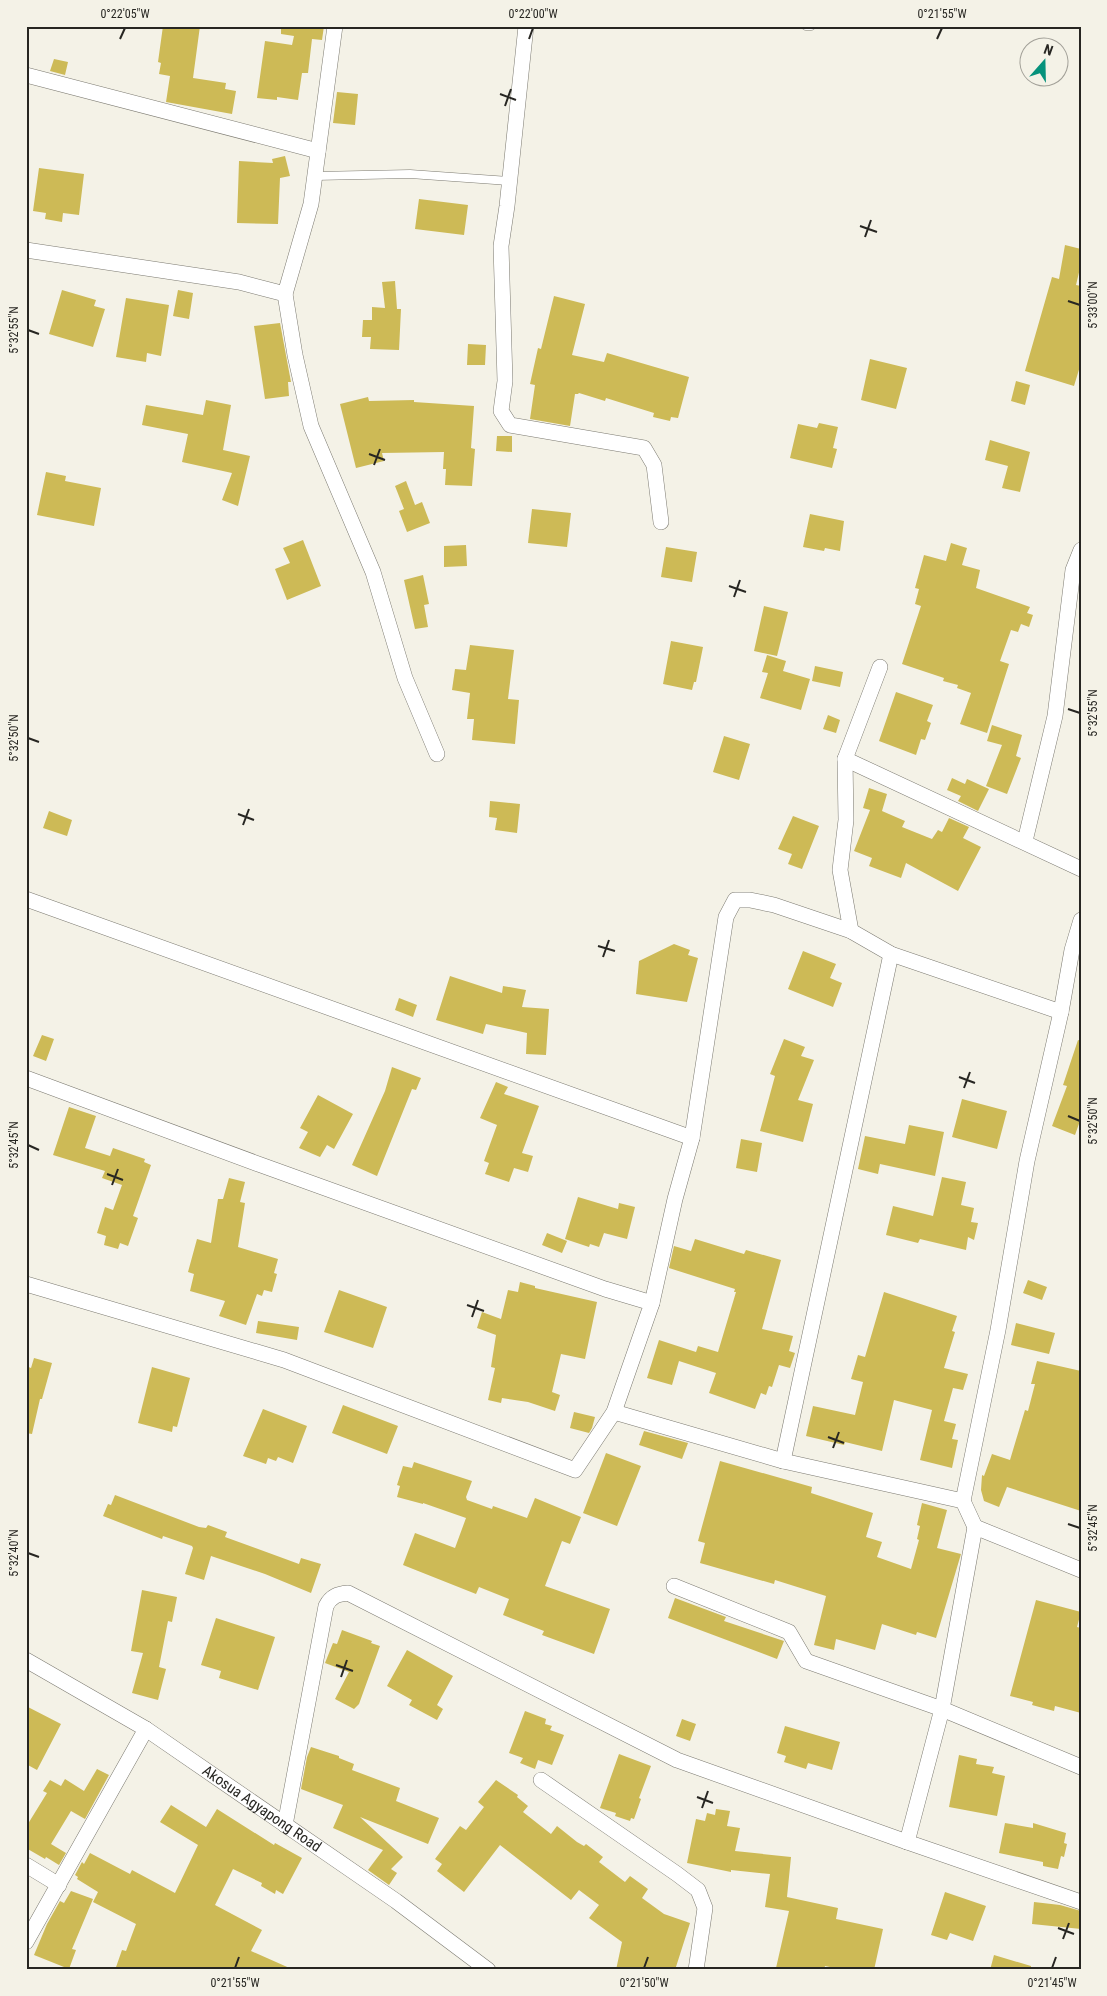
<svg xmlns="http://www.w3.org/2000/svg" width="1107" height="1996" font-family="'Roboto Condensed',sans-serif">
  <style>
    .building { fill: #cdba56 }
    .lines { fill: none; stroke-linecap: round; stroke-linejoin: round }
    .service-casing { stroke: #7c7a71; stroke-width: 9 }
    .minor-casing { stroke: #7c7a71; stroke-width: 16 }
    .service { stroke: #fff; stroke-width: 8 }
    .minor { stroke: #fff; stroke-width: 15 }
    .ticks { fill: none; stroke: #272622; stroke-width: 2 }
    .labels { text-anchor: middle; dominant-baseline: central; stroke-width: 4.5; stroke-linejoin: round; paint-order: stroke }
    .street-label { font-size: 15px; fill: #272622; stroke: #f4f2e7 }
    .neatline { fill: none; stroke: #272622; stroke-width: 2 }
    .ticks-label { font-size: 12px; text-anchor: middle; fill: #272622 }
  </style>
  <rect width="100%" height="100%" fill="#f4f2e7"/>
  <!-- building -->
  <path class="building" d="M163,26H200L193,78L226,83L225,89L236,91L232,114L166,102L170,76L159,74L161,63L158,62Z
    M281,26H324L322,40L312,39L308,73H302L298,100L277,97V100L257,98L265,41L292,45L294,36L281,34Z
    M54,59L68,62L65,75L50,71Z
    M337,92L358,94L355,125L333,123Z
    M285,156L290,176L280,178L278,224L237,223L239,161L273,163L272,159Z
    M39,168L84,174L79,215L63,213L62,222L45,219L46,213L33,211Z
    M419,199L468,205L464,235L415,229Z
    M1065,245L1081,249V264L1076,285L1081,286V363L1074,386L1025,371L1052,277L1059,279Z
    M395,281L397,309H401L399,350L370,349L371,337H362L363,320H372V307L385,308L382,282Z
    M62,290L96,300L94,306L105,309L93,347L49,334Z
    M178,290L193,293L189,319L173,316Z
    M554,296L585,304L572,355L604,362L607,353L689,377L678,418L671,417L670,421L653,417L654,413L606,398L605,401L579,393L578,394H575L570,426L530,419L535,385L530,384L538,348L541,349Z
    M126,298L169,305L161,356L147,353L146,362L116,357Z
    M280,323L291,382H288L289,396L265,399L254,326Z
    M468,344L486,345L485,365H467Z
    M870,359L907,368L896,409L861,400Z
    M1016,381L1030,385L1025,405L1011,401Z
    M368,397L369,401L414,400V402L474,406L471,448L475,449L472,486L445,485L446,469H443L444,452L382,453L384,461L356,468L340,404Z
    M206,400L231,405L223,450L250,456L238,506L222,500L232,473L182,462L188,434L142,425L146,405L203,415Z
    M819,423L838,427L833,448L837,449L832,468L790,458L798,424L817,428Z
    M497,436H512V452L496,451Z
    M990,440L1030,452L1020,492L1002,488L1008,466L985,460Z
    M46,472L66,476L65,481L101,488L94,526L37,515Z
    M406,481L415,505L422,502L430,523L407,532L399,511L404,509L395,486Z
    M532,509L571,513L567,547L528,543Z
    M810,514L844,521L840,551L825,548L824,551L803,547Z
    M303,540L321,586L287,600L275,569L290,563L283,548Z
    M951,543L967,548L962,565L980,570L976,588L1030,607L1027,613L1033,615L1029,627L1021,624L1018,632L1011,630L1000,661L1009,664L987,733L960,724L971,693L957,688L958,685L943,681L944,678L902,664L921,606L915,604L919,589L915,588L924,555L946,561Z
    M466,545L467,566L444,567V546Z
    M666,547L697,552L692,582L661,577Z
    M423,575L429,604L424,605L428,627L415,629L404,580Z
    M764,606L788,612L777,656L754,651Z
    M671,641L703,647L696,682H694L692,690L663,684Z
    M470,645L514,650L508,699L519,700L515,744L472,740L474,719H467L470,693L452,690L455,669L466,670Z
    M767,655L786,661L783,671L810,679L801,710L760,698L768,673L762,672Z
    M815,666L843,672L840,687L812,681Z
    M896,692L933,705L927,721L931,723L925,740L921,739L916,755L879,741Z
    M828,715L840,720L836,733L823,729Z
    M992,725L1022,735L1016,756L1021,758L1007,794L986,786L1002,745L987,741Z
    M724,736L750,744L739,780L713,772Z
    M952,778L965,784L967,779L989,789L978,811L958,801L961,796L947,790Z
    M869,788L887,794L882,811L905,821L902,827L932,839L938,830L942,832L949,818L969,827L963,838L981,847L958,891L906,863L901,878L869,866L872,858L854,851L870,810L863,808Z
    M490,801L520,804L517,833L495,830L497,818L489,817Z
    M49,811L72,820L67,836L43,828Z
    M793,816L819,826L802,869L788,864L792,854L778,849Z
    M674,944L690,950L688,955L698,958L687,1002L636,994L639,961Z
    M803,951L836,964L830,978L842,983L833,1007L788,989Z
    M450,976L502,993L503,986L526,990L522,1007L549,1009L546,1055L526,1054L527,1033L486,1024L483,1034L436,1020Z
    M399,998L417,1005L413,1017L395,1010Z
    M42,1035L54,1039L46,1061L33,1056Z
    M784,1039L805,1047L801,1056L814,1060L798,1100L813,1104L803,1142L760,1131L775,1076L770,1074Z
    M1078,1040L1081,1041V1118L1075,1135L1052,1126L1067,1086L1063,1085Z
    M392,1067L421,1078L416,1090L412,1089L377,1176L352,1165L385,1091Z
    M496,1082L508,1087L504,1094L539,1106L522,1153L533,1156L528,1172L514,1168L509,1182L485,1174L489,1163L484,1161L497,1125L480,1118Z
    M318,1095L353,1114L334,1149L327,1145L320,1157L299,1148L308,1132L300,1128Z
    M962,1099L1007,1111L997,1149L952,1137Z
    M69,1107L96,1116L85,1148L110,1156L113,1148L145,1159L144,1162L151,1165L133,1216L138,1218L128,1246L120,1243L118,1249L104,1245L106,1236L97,1233L105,1207L113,1210L122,1185L102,1178L105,1171L53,1155Z
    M909,1125L944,1132L935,1176L880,1164L878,1174L858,1169L865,1136L905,1144Z
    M741,1139L762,1143L757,1172L736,1168Z
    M942,1177L966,1182L961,1205L974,1208L971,1222L978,1223L974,1240L968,1237L966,1250L920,1239L918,1243L886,1235L893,1206L933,1216Z
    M229,1178L245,1182L240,1202L245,1203L238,1247L278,1259L274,1273L277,1274L272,1292L264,1290L262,1296L257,1294L246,1325L219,1316L225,1301L190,1291L194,1274L188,1272L197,1239L211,1243L218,1199H223Z
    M578,1197L618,1209L619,1203L635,1207L627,1239L604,1233L599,1247L590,1244L589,1247L565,1239Z
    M547,1233L567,1241L562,1253L542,1245Z
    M695,1239L744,1254L746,1250L781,1260L762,1329L793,1336L789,1351L795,1353L790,1368L779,1365L772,1387L769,1386L766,1395L761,1393L755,1409L709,1393L716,1373L679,1361L672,1385L647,1378L659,1340L696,1352L698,1346L718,1352L736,1292H734L735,1289L669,1268L674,1246L691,1251Z
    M1028,1280L1047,1287L1042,1300L1023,1293Z
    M520,1282L535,1286V1288L597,1302L585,1359L561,1354L552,1392L560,1395L555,1411L528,1402L502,1398L501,1403L488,1400L495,1368L491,1367L496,1335L477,1328L482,1312L501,1319L508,1290L518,1292Z
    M339,1290L387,1307L373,1348L324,1332Z
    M884,1292L957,1316L952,1331L955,1332L944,1368L968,1374L963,1390L953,1388L944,1421L956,1424L952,1439L958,1440L952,1468L920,1460L932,1410L894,1400L882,1451L845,1442L844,1445L806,1436L813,1406L855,1415L863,1382L851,1379L858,1355L865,1357Z
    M258,1321L299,1327L297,1340L256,1333Z
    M1016,1323L1055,1333L1049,1354L1011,1345Z
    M34,1358L52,1363L42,1399H40L32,1434L26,1433V1366L31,1368Z
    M1037,1361L1081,1371V1511L1007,1487L999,1507L984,1501L981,1490L982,1475L984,1476L992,1454L1010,1460L1025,1410L1028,1411L1035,1384H1031Z
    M152,1367L190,1378L177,1427L173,1426L172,1432L138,1423Z
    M343,1405L398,1426L387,1454L332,1433Z
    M263,1409L307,1426L293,1463L278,1457L276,1461L268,1458L266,1464L243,1456Z
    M574,1412L595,1417L592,1428L589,1433L570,1428Z
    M644,1431L688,1443L682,1459L639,1445Z
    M606,1453L641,1466L617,1526L583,1513Z
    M720,1461L812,1487L811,1493L873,1513L866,1537L882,1542L877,1557L911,1569L919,1540L917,1539L920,1526L917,1525L922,1503L947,1510L937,1548L961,1554L936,1638L917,1632L916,1635L882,1624L875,1650L836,1639L834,1650L814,1645L826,1596L775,1580L774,1584L700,1563L705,1543L698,1541Z
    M414,1462L472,1481L466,1497L467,1500L492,1509L493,1506L527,1518L535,1498L581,1517L570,1544L562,1541L545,1586L610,1609L594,1654L542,1635L544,1631L503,1615L509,1599L479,1587L476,1594L403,1565L415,1533L455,1548L466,1518L423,1503V1504L397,1497L400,1486L397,1485L403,1466L412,1468Z
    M115,1495L199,1527L206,1528L208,1525L227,1532L225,1537L299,1564L301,1558L321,1564L311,1593L265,1574L211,1556L204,1580L185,1574L193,1548L192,1546L163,1536L162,1539L103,1516L108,1504L111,1505Z
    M142,1590L177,1597L172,1622L168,1621L159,1667L166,1669L158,1700L132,1693L143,1653L131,1651Z
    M675,1598L726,1617L724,1621L784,1641L777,1659L668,1618Z
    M1036,1600L1081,1612L1077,1627L1081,1628V1713L1055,1706L1054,1711L1032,1705L1033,1702L1010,1696Z
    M216,1618L275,1637L258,1690L219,1678L221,1671L201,1665Z
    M342,1630L372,1641L371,1643L380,1646L359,1704L354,1709L335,1699L349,1672L325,1663L333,1643L337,1644Z
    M407,1650L453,1676L437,1705L443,1709L437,1720L409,1705L412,1700L387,1686Z
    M26,1706L61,1724L37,1770L26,1764Z
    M525,1711L546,1719L545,1724L552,1726L550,1730L564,1735L552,1765L538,1760L535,1769L520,1763L523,1758L509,1753Z
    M682,1719L696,1724L690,1741L676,1736Z
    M785,1726L840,1742L832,1770L808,1763L806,1769L784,1762L786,1756L777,1753Z
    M311,1747L339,1756V1758L354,1764L352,1770L400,1788L396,1801L439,1818L428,1844L360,1817L403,1857L391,1869L397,1873L389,1885L368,1870L383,1850L333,1828L343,1805L301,1789L307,1757Z
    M619,1754L651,1766L639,1798L641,1799L634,1819L631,1818L630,1821L615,1816L616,1813L600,1808Z
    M959,1755L977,1759L976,1764L994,1767L992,1773L1005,1776L997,1816L949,1807Z
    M97,1769L109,1775L85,1819L71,1811L51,1844L66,1853L59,1865L46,1857L45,1859L26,1848V1827L47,1793L43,1791L50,1780L61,1786L65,1779L84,1791Z
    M496,1780L518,1795L517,1797L528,1806L523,1812L551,1834L557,1826L577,1842L584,1846L586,1844L603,1857L599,1862L625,1882L630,1876L648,1889L642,1898L664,1914L690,1923L675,1970H616L622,1942L589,1918L599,1905L579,1890L571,1900L500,1845L464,1892L437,1871L442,1864L435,1859L460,1826L466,1830L484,1807L478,1802Z
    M171,1805L206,1827L217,1809L274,1845L275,1843L302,1858L283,1894L276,1890L275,1894L261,1886L262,1883L233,1869L215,1905L262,1930L251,1951L294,1970H115L122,1950L126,1951L136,1924L93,1902L98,1892L77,1879L78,1877L75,1875L82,1862L84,1864L90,1853L130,1874L132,1870L175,1893L198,1845L160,1822Z
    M716,1809L730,1811L727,1826L740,1828L735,1851L791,1857L787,1897L838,1908L836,1919L883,1929L874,1970H845L825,1966L824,1970H785L776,1968L789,1911L765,1907L770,1874L731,1870V1872L687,1863L696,1819L705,1821L707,1813L715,1815Z
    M1005,1823L1033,1828V1823L1066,1833L1064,1843L1067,1844L1064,1857L1061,1856L1058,1869L1043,1866V1862L999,1853Z
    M71,1891L93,1899L72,1949L76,1950L69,1969L34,1955L47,1924L60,1901L64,1903Z
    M945,1892L986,1906L973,1941L950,1933L947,1940L931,1935Z
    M1034,1902L1060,1905L1081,1911V1929L1032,1924Z
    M994,1955L1031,1966V1970H990Z"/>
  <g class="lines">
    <defs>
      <path id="service" d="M806,26H811
        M315,176L410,174L509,181"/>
      <g id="minor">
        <path d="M526,26L507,206L501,246L505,381L501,411L510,425L644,448L654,465L661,522"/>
        <path d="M26,75L318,151"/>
        <path d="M26,250L239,282L285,294L311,204L335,26"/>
        <path d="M285,294L295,355L311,426L373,572L405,678L437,754"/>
        <path d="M845,759L1081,869"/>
        <path d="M1025,841L1055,716L1073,570L1081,550"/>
        <path d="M26,899L692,1138"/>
        <path d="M851,931L840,870L846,820L845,759L880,667"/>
        <path d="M26,1078L261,1165L605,1289L652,1303L614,1412L575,1470L284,1360L26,1284"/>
        <path d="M652,1303L675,1199L692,1138L726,917L735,900H750L774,905L851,931L891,954L1061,1012"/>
        <path d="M614,1412L783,1461L963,1501L975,1527"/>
        <path d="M783,1461L891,954"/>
        <path d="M963,1501L998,1330L1027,1161L1061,1012L1072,950L1081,920"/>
        <path d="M1081,1570L975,1527L942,1709L1081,1767"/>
        <path d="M674,1586L789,1632L806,1661L942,1709L907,1842L1081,1902"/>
        <path id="s1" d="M26,1660L146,1729L396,1901L488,1970"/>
        <path d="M541,1780L677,1874L698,1890L705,1908L696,1970"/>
        <path d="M285,1825L326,1606C331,1596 338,1594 348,1593L677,1760L907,1842"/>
        <path d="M26,1865L59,1885"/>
        <path d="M26,1942L146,1729"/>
      </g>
    </defs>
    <!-- service casing -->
    <use href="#service" class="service-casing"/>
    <!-- minor casing -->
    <use href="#minor" class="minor-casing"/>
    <!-- service -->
    <use href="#service" class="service"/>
    <!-- minor -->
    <use href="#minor" class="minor"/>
  </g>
  <!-- ticks -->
  <path class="ticks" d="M120,39L125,28M529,39L533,28M937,39L942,28M500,94L516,100M505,106L511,89M860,226L877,232M865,237L871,220M1068,301L1080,305M28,330L39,334M369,454L385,460M374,465L380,449M729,586L746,592M734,597L740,580M1068,709L1080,713M28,738L39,742M238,814L254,820M243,825L249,809M598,946L615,951M603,957L609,940M959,1077L975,1083M964,1088L970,1072M1068,1116L1080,1121M28,1145L39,1150M107,1174L123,1180M112,1185L118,1169M467,1305L484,1311M472,1317L478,1300M828,1437L844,1443M833,1448L839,1432M1068,1524L1080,1528M28,1553L39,1557M336,1665L353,1671M341,1677L347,1660M697,1797L713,1803M702,1808L708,1791M1058,1928L1074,1934M1063,1939L1069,1923M235,1968L239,1957M644,1968L648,1957M1052,1968L1056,1957"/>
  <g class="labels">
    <!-- street labels -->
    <g class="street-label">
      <text stroke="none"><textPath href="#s1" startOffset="279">Akosua Agyapong Road</textPath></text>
    </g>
  </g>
  <!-- border -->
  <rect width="1107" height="1996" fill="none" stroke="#f4f2e7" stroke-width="55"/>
  <!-- north arrow -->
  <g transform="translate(1044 62) rotate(20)"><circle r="24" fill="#f4f2e7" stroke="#a2a098"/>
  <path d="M0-4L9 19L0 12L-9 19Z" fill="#06927c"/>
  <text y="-8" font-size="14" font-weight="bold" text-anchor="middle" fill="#272622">N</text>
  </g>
  <rect x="28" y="28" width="1052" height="1940" class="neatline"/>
  <g class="ticks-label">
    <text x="125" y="18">0°22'05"W</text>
    <text x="533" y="18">0°22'00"W</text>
    <text x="942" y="18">0°21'55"W</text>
    <text transform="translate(1093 305) rotate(-90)" y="4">5°33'00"N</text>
    <text transform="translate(14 330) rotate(-90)" y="4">5°32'55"N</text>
    <text transform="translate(1093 713) rotate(-90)" y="4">5°32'55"N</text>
    <text transform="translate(14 738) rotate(-90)" y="4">5°32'50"N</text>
    <text transform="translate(1093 1121) rotate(-90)" y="4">5°32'50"N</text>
    <text transform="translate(14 1145) rotate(-90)" y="4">5°32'45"N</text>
    <text transform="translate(1093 1528) rotate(-90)" y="4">5°32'45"N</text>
    <text transform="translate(14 1553) rotate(-90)" y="4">5°32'40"N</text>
    <text x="235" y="1987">0°21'55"W</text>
    <text x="644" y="1987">0°21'50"W</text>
    <text x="1052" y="1987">0°21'45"W</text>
  </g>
</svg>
